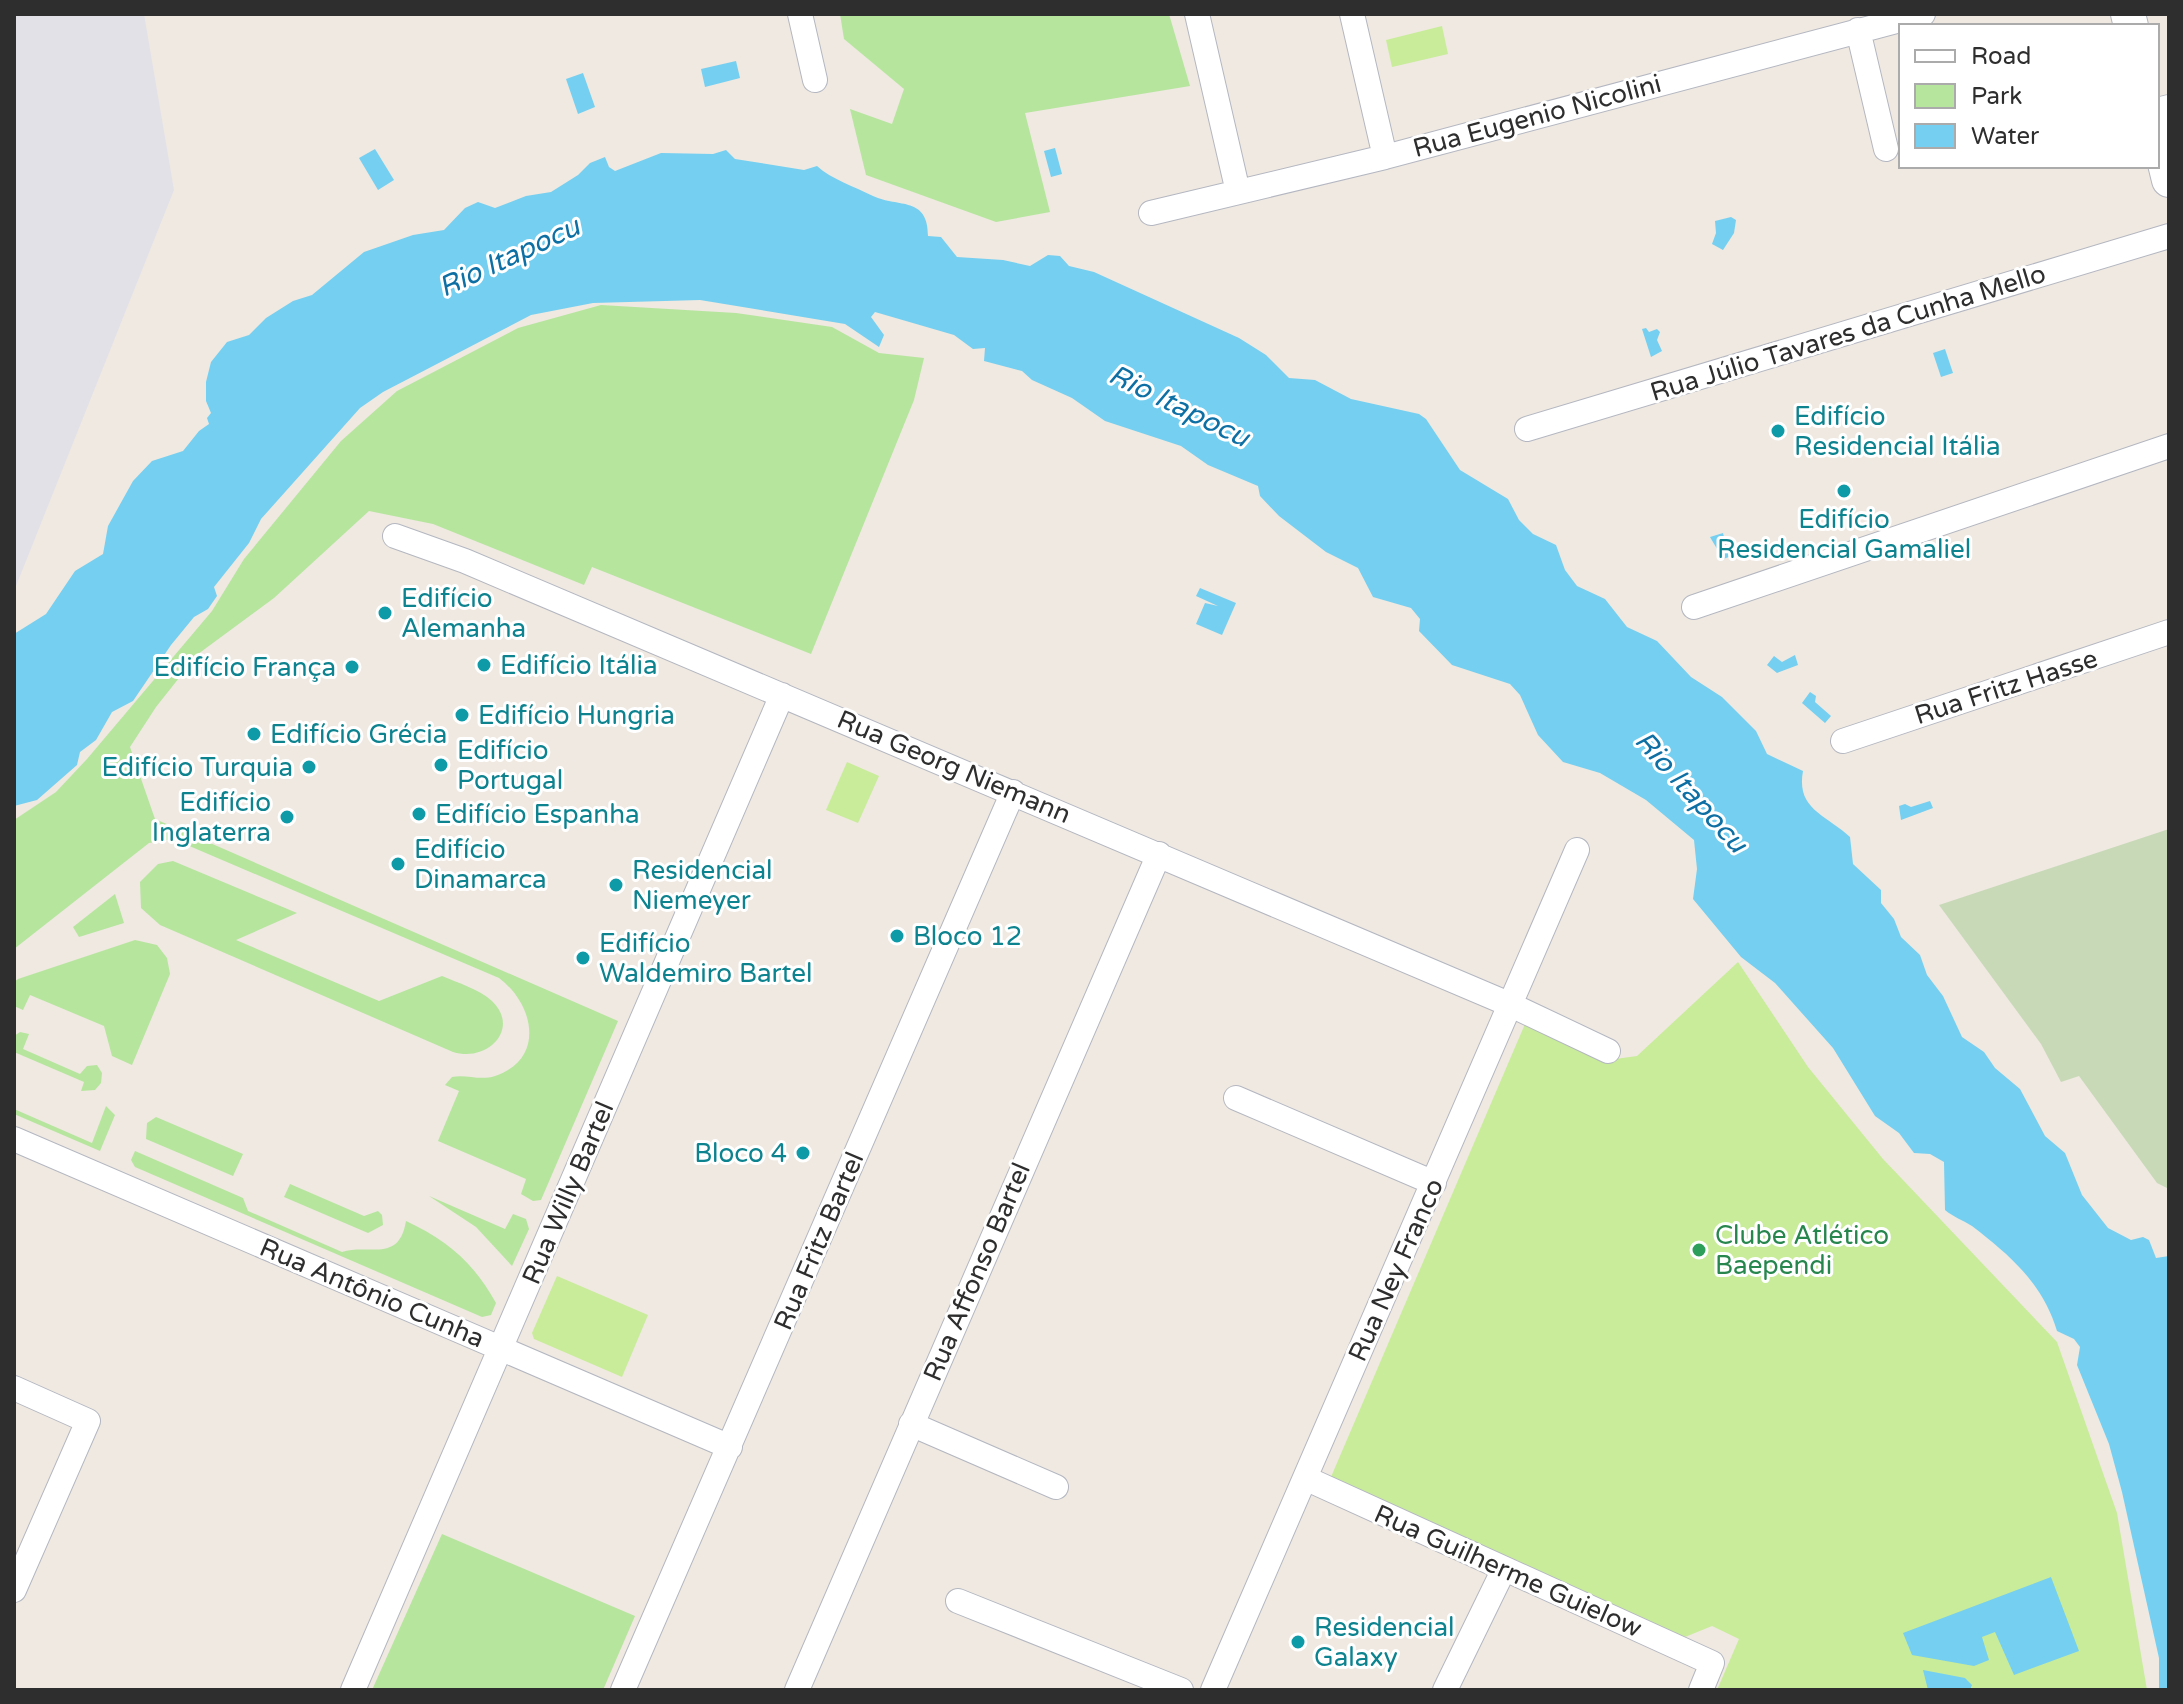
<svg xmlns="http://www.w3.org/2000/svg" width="2183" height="1704" font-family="'Varela Round',sans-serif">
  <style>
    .industrial { fill: #e3e1e8 }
    .green { fill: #b6e59e }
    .cemetery { fill: #c8d9b8 }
    .pitch { fill: #c9ec9a }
    .water { fill: #75cff0 }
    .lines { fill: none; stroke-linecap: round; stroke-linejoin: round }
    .minor-casing { stroke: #b4b7c1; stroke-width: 26 }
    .secondary-casing { stroke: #b4b7c1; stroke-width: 36 }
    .minor { stroke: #fff; stroke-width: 24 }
    .secondary { stroke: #fff; stroke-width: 34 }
    .culture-dot { fill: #0f9aa8; stroke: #fff; stroke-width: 3 }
    .leisure-dot { fill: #2e9e5b; stroke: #fff; stroke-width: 3 }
    .labels { text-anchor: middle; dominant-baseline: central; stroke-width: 6; stroke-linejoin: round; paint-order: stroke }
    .street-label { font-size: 26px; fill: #2e2e2e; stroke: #fff }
    .culture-label { font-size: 26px; fill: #0d838f; stroke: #fff; text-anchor: start }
    .leisure-label { font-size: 26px; fill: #27864d; stroke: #fff; text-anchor: start }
    .water-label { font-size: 28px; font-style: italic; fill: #0d6fa3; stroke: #fff }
  </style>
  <rect width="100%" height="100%" fill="#efe9e1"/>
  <!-- industrial -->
  <path class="industrial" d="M14,14H144L174,190L14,591Z"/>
  <!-- green -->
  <path class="green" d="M840,14H1169L1190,86L1025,113L1050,212L996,222L866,175L850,109L892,124L904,89L844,39Z
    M601,305L736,313L832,327L879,353L924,358L914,400L811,654L592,567L584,585L433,524L369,511L274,598L198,654L156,707L130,747L155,819L618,1021L541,1200L533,1201L521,1194L526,1179L438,1141L459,1091L445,1085L452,1077C466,1074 480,1081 495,1076C546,1059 534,1004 499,978L173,839L149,843L14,949V820L56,792L87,759L212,611L244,559L341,441L397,391L518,328Z
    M173,861L297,913L236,940L379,1001L442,976C458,983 479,989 492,1001C521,1029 487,1063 453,1052L160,925L141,908L140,882L158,864Z
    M115,894L124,923L79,937L73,927Z
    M135,940L157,945L167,958L170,974L132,1065L112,1056L104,1026L30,995L23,1010L14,1006V982L18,979Z
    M20,1032L29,1034L23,1049L80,1074L87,1066L97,1065L102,1073L101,1083L95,1090L81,1091L84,1082L14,1052V1036Z
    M106,1106L115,1115L100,1151L14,1114V1109L92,1143Z
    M156,1117L243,1154L233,1176L146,1139L147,1123Z
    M135,1151L243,1198L248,1211L342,1252C368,1243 399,1264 406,1221C447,1240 474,1263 496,1303L491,1315L482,1317L135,1167L131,1160Z
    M290,1184L364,1216L378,1211L382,1215L383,1225L368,1233L284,1197Z
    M429,1196L505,1229L513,1214L526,1219L529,1229L512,1266L476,1227Z
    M442,1534L635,1616L603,1690H372Z"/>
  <!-- cemetery -->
  <path class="cemetery" d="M2169,829V1189L2157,1183L2079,1076L2061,1082L2041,1044L1939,905Z"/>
  <!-- pitch -->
  <path class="pitch" d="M1442,26L1448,54L1392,67L1386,40Z
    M847,762L879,776L858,823L826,810Z
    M1738,962L1808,1067L1883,1159L2057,1342L2117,1513L2147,1690H1717L1739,1639L1712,1626L1685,1637L1335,1485L1331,1477L1525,1024L1608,1060L1637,1056Z
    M557,1276L648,1315L622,1377L534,1339L532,1333Z"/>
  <!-- water -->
  <path class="water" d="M736,61L740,78L705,87L701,69Z
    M583,73L595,107L578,114L566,79Z
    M1055,148L1062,174L1051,177L1044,151Z
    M375,149L394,180L378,190L359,158Z
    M726,150L735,159L804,170L817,166C831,179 855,187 873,196C899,208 928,196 928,236L941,237L957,257L1003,260L1030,266L1048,255L1060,256L1069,266L1094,272L1239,338L1266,355L1289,378L1315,380L1351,399L1419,414L1426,419L1460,470L1508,499L1519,520L1533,534L1556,545L1565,570L1577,586L1605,599L1627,627L1657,641L1691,677L1722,697L1756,731L1767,754L1803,771C1796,809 1825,814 1850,837L1853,864L1881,890V903L1894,919L1901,937L1920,955L1927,975L1943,996L1962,1037L1984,1052L1995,1068L2020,1089L2045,1136L2065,1153L2082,1195L2108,1228L2131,1240L2143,1237L2149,1240L2156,1258L2169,1256V1690H2159V1658L2122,1492L2109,1444L2077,1365L2080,1347L2074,1339L2057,1331C2043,1284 2011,1256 1972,1226C1963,1220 1953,1217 1945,1210L1944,1162L1930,1154L1914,1153L1899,1133L1875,1116L1833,1048L1775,983L1741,957L1693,899L1697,869L1694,840L1646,800L1600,773L1563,762L1538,735L1520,695L1510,684L1452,665L1419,631L1420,619L1411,608L1373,597L1358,568L1326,552L1279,516L1260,496L1258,486L1208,465L1181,446L1105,421L1072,398L1032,380L1022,371L984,361L985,348L973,349L954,335L875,312L871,317L884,335L879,347L845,324L700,300L593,303L531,315L383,392L360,408L261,519L249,543L214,587L217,596L208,609L194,617L171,645L133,701L112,712L96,740L80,752L77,765L37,800L14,806V634L46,614L75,571L103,554L108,526L133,481L152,461L183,451L199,431L209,424L207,418L211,413L206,401V382L211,362L227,342L249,335L266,318L293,301L312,295L364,252L413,235L444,230L465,208L478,202L495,208L526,196L551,192L578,175L590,163L605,157L609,167L615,171L661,153L713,154Z
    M1731,217L1736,220L1734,233L1723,250L1712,244L1716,233L1715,221Z
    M1646,328L1649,332L1657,329L1660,332L1657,340L1662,351L1651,357L1642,329Z
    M1945,349L1953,373L1941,377L1933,353Z
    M1723,533L1729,557L1723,559L1710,537Z
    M1200,588L1236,603L1222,635L1196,624L1205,603L1218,606L1196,596Z
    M1795,655L1798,665L1777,673L1767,665L1774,656L1782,662Z
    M1810,692L1816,696L1815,702L1831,716L1825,723L1802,703Z
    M1930,801L1933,808L1901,820L1899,806L1905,804L1911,807Z
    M2051,1577L2079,1651L2014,1675L1995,1632L1982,1637L1989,1660L1974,1666L1912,1655L1903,1633Z
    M1923,1670L1965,1678L1972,1685L1970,1690H1928Z"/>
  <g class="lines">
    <defs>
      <path id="minor" d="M800,14L815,80
        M1197,14L1238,192
        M1352,14L1385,157
        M1858,30L1886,149
        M2157,110L2169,107
        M1151,213L1385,157L1923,14
        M1527,429L2169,236
        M395,536L465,561L1511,1005L1608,1051
        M1694,607L2169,446
        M1843,741L2169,632
        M1236,1098L1434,1183
        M14,1139L730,1447
        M14,1388L88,1421L14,1590
        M911,1424L1056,1487
        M1305,1478L1712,1663L1701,1690
        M958,1601L1181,1690
        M353,1690L782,695
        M623,1690L1013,792
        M797,1690L1159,854
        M1213,1690L1577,850
        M1445,1690L1504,1569"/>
      <path id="secondary" d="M2128,14L2131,26
        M2157,131L2169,180"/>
    </defs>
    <!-- minor casing -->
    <use href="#minor" class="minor-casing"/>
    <!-- secondary casing -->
    <use href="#secondary" class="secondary-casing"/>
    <!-- minor -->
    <use href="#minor" class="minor"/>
    <!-- secondary -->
    <use href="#secondary" class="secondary"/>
  </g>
  <!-- markers -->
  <g class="culture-dot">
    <circle cx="1778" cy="431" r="8"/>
    <circle cx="1844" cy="491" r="8"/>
    <circle cx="385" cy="613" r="8"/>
    <circle cx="484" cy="665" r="8"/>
    <circle cx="352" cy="667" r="8"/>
    <circle cx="462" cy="715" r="8"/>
    <circle cx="254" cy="734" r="8"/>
    <circle cx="441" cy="765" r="8"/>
    <circle cx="309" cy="767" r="8"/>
    <circle cx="419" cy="814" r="8"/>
    <circle cx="287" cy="817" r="8"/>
    <circle cx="398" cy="864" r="8"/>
    <circle cx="616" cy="885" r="8"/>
    <circle cx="897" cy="936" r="8"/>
    <circle cx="583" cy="958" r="8"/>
    <circle cx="803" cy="1153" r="8"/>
    <circle cx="1298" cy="1642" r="8"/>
  </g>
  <circle class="leisure-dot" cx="1699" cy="1250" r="8"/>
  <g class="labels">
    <!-- street labels -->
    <g class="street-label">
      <text transform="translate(1537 116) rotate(-15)">Rua Eugenio Nicolini</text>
      <text transform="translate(1848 333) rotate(-17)">Rua Júlio Tavares da Cunha Mello</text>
      <text transform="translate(2006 687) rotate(-18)">Rua Fritz Hasse</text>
      <text transform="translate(954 767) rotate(23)">Rua Georg Niemann</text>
      <text transform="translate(568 1193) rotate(-67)">Rua Willy Bartel</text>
      <text transform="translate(819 1241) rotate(-67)">Rua Fritz Bartel</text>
      <text transform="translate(1396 1270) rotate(-66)">Rua Ney Franco</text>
      <text transform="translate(977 1272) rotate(-67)">Rua Affonso Bartel</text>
      <text transform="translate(372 1293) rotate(23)">Rua Antônio Cunha</text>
      <text transform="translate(1508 1571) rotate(24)">Rua Guilherme Guielow</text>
    </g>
    <!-- culture labels -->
    <g class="culture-label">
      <text x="1794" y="416">Edifício<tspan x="1794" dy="30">Residencial Itália</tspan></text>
      <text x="1844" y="519" text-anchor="middle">Edifício<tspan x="1844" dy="30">Residencial Gamaliel</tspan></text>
      <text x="401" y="598">Edifício<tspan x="401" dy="30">Alemanha</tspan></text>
      <text x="500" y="665">Edifício Itália</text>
      <text x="336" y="667" text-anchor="end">Edifício França</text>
      <text x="478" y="715">Edifício Hungria</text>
      <text x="270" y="734">Edifício Grécia</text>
      <text x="457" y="750">Edifício<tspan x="457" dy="30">Portugal</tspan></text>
      <text x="293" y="767" text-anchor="end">Edifício Turquia</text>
      <text x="271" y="802" text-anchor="end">Edifício<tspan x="271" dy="30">Inglaterra</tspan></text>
      <text x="435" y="814">Edifício Espanha</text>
      <text x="414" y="849">Edifício<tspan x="414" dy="30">Dinamarca</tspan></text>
      <text x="632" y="870">Residencial<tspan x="632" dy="30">Niemeyer</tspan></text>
      <text x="913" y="936">Bloco 12</text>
      <text x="599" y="943">Edifício<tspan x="599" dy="30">Waldemiro Bartel</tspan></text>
      <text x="787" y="1153" text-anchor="end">Bloco 4</text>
      <text x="1314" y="1627">Residencial<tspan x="1314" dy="30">Galaxy</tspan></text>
    </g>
    <!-- leisure labels -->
    <g class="leisure-label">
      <text x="1715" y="1235">Clube Atlético<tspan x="1715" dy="30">Baependi</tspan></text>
    </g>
    <!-- water labels -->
    <g class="water-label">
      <text transform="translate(509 257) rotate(-25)">Rio Itapocu</text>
      <text transform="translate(1179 406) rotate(26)">Rio Itapocu</text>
      <text transform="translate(1691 792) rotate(48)">Rio Itapocu</text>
    </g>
  </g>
  <!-- border -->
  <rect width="2183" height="1704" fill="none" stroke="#2e2e2e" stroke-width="32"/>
  <!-- legend -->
  <rect x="1899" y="24" width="260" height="144" fill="#ffffff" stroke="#ababab" stroke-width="2"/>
  <rect x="1915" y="50" width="40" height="12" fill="#ffffff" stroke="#ababab" stroke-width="2"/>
  <text x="1971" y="64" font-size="24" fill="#2e2e2e">Road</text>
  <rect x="1915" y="84" width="40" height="24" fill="#b6e59e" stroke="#ababab" stroke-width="2"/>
  <text x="1971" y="104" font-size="24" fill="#2e2e2e">Park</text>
  <rect x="1915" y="124" width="40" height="24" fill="#75cff0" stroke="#ababab" stroke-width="2"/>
  <text x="1971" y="144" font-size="24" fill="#2e2e2e">Water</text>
</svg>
